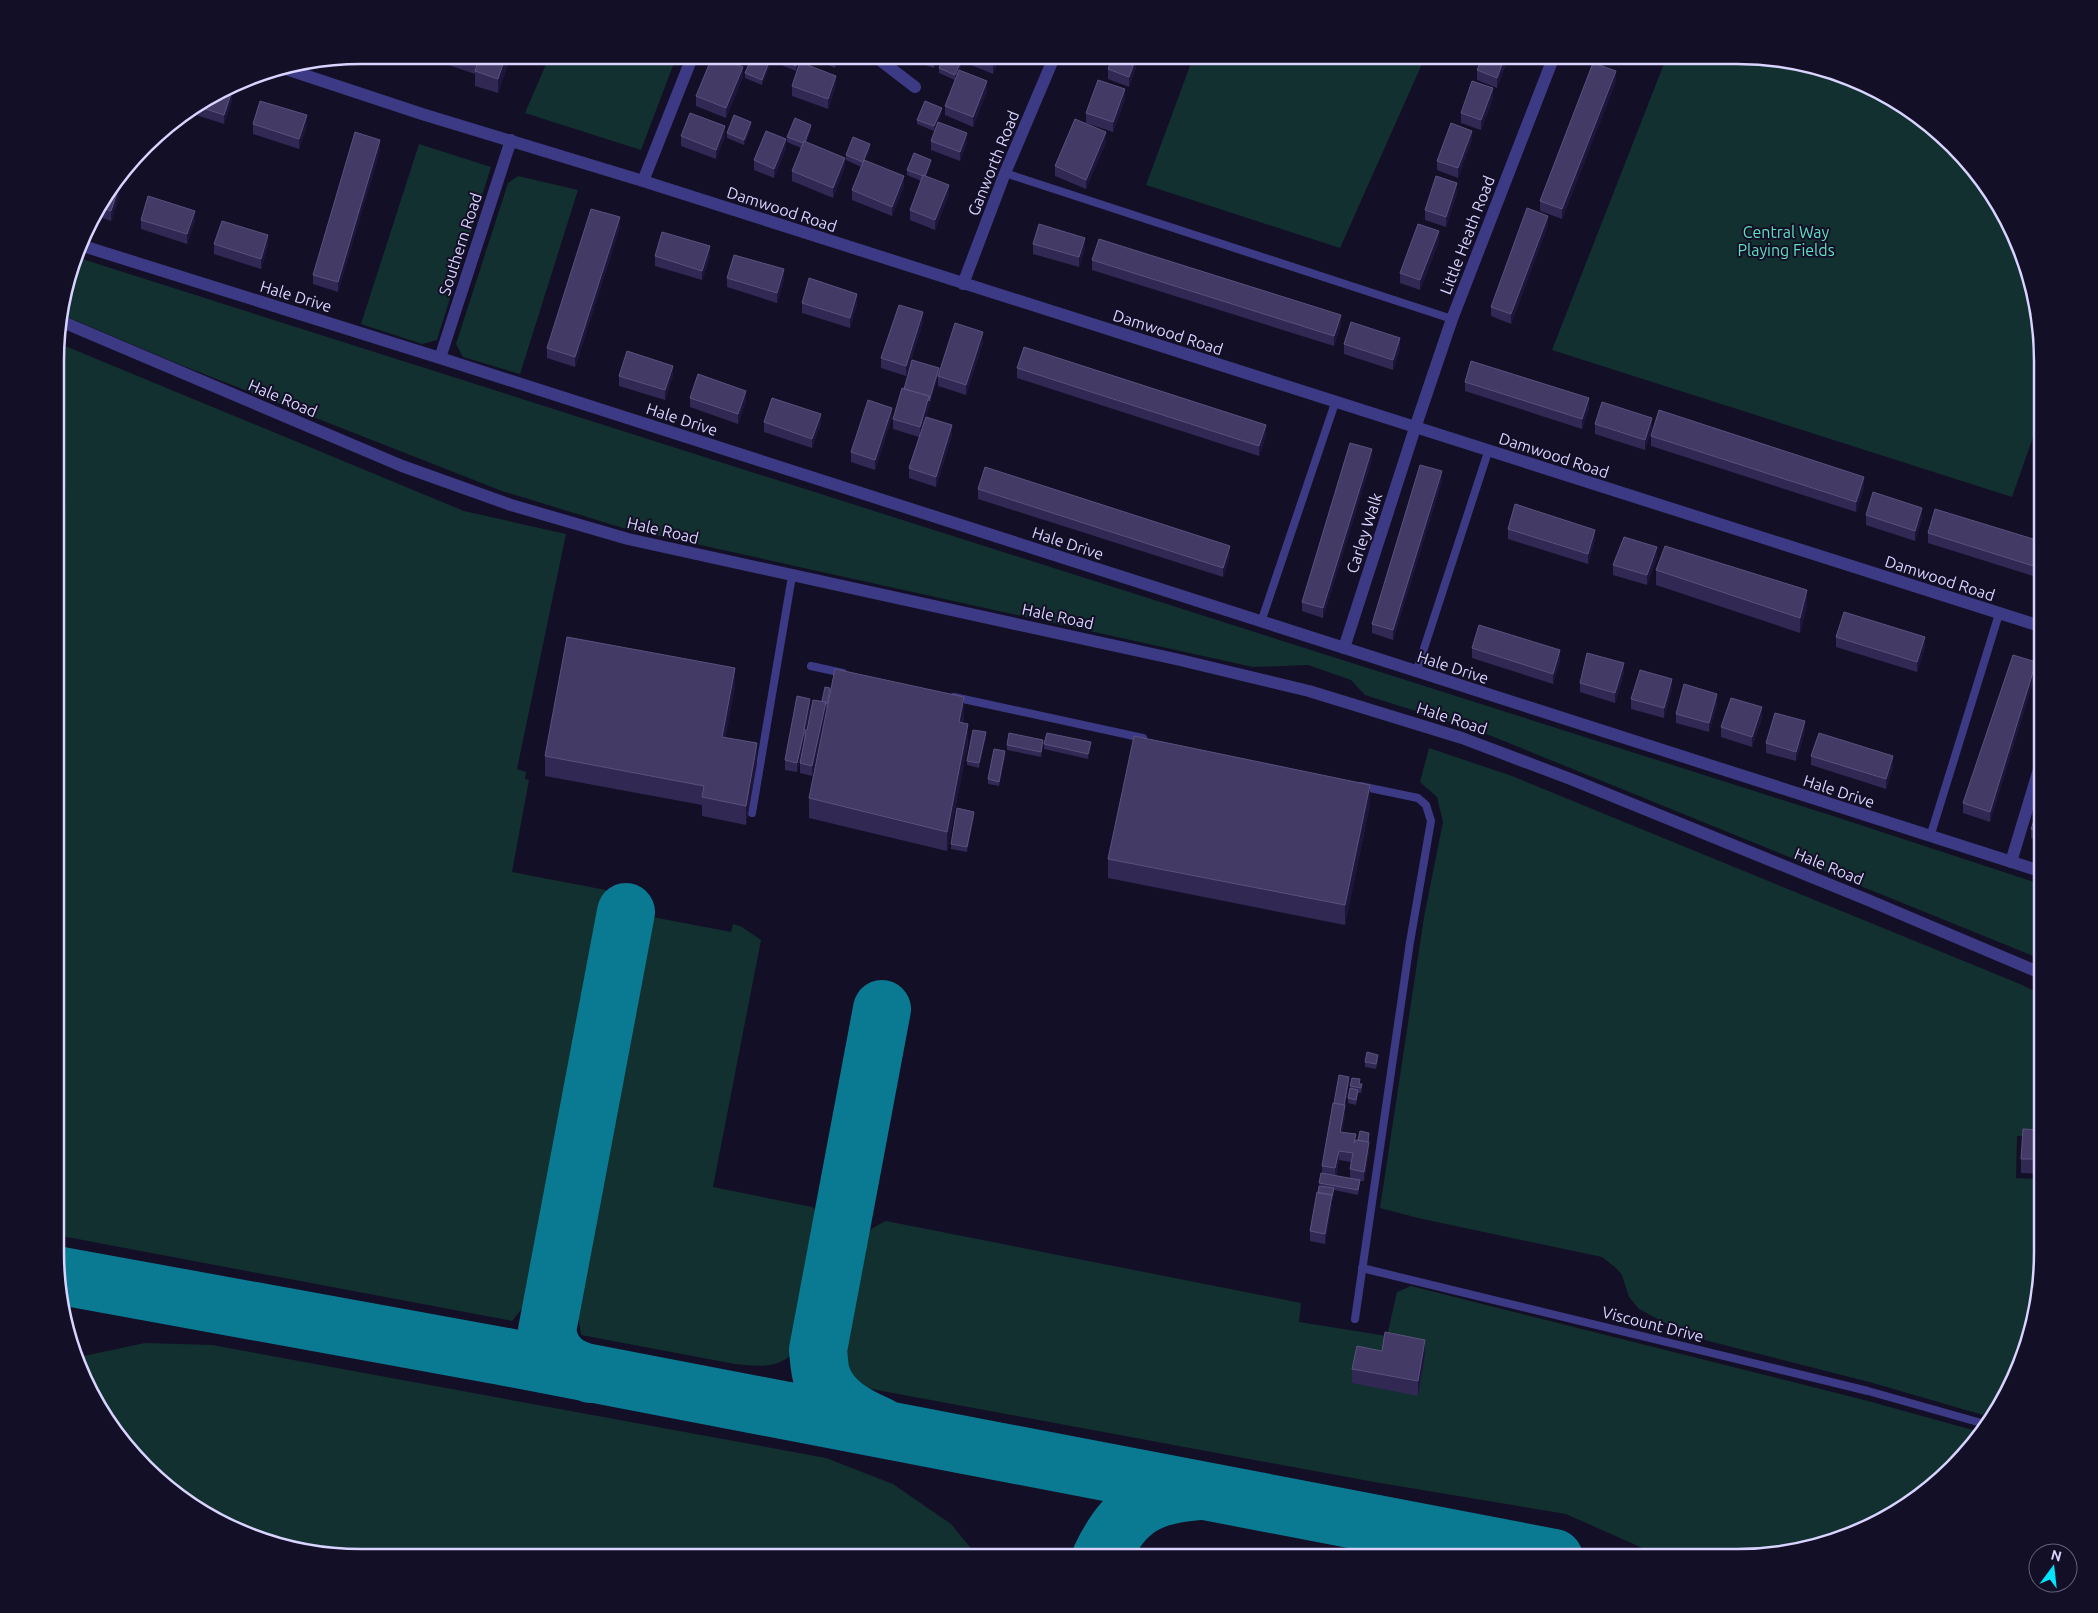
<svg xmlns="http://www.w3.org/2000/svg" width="2098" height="1613" font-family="Ubuntu,sans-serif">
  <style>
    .green { fill: #12302f }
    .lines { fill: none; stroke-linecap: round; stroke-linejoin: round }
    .taxiway { stroke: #0a7a92; stroke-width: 58 }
    .service { stroke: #3d3a85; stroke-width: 8 }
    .pedestrian { stroke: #3d3a85; stroke-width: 12 }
    .minor { stroke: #3d3a85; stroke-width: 12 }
    .tertiary { stroke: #3d3a85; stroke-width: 12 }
    .wall { fill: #312854; fill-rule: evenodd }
    .shaded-wall { fill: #1d163a }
    .building { fill: #433a66; stroke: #5a527e }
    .labels { text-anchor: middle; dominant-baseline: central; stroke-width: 4; stroke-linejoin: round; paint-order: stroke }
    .street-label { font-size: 16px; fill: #d9d4ff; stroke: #130f26 }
    .park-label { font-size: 16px; fill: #5fe0c0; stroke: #130f26 }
    .rim { fill: none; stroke: #d9d4ff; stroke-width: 2.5 }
  </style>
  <rect width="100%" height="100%" fill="#130f26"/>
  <!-- green -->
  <path class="green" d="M550,55H677L641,150L525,113Z
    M1194,55H1426L1340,248L1146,185Z
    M1667,56H1757L1854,78L1939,131L2012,226L2033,282L2043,361V409L2012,497L1552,350Z
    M419,144L491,167L437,340L422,344L361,324Z
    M518,176L578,190L520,374L463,357L456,344L508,183Z
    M79,258L1833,816L2043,885V960L1479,731L1365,695L1351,680L1308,665L1253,667L623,528L502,491L181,365L60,314Z
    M58,343L464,511L566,534L517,769L526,772L525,779L529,780L512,872L616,892L549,1226L529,1291L523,1307L512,1321L56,1235Z
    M1429,748L1512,776L2020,984L2043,995L2042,1137L2017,1136L2016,1178L2042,1179V1272L2020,1369L1990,1417L1873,1383L1689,1336L1639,1309L1629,1297L1622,1275L1616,1268L1602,1257L1418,1218L1380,1208L1424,917L1443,822L1437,797L1420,782Z
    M642,915L731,932L733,924L742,927L761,940L713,1187L812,1207C818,1213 820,1222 821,1231C822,1254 808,1342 790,1356C775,1369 753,1366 735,1364L581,1335L575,1296L579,1249Z
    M886,1221L1301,1303L1299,1322L1387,1336L1397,1292L1411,1286L1868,1401L1980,1432L1967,1454L1872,1527L1797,1552L1737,1558H1665L1566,1514L1374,1482L866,1388C853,1377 844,1369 839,1352C834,1338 848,1260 855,1247C862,1234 873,1227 886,1221Z
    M145,1343L212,1345L826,1458L893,1484L951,1524L979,1558L341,1557L244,1535L159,1482L87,1388L79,1357Z"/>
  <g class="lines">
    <!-- taxiway -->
    <path class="taxiway" d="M56,1275L501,1356L1554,1558
      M591,1374C566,1367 552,1358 547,1331L626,912
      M880,1426C857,1416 831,1403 822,1377C819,1369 819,1358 818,1350L882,1009
      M1101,1557C1124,1509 1147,1495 1199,1491"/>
    <!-- service -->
    <path class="service" d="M1005,173L1452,319
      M1261,622L1335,403
      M811,666L843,673
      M1416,673L1488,452
      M954,697L1143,738
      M752,813L792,576
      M1930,837L1999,614
      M1362,1268L1868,1391L1985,1424
      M1355,1319L1410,942L1431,821L1426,805L1418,798L1360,786"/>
    <!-- pedestrian -->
    <path class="pedestrian" d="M1344,648L1415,428
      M2011,862L2043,756"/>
    <!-- minor -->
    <path class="minor" d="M877,55L876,57L915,87
      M283,68L422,114L643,181L2043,627
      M643,181L693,55
      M83,246L440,358L2043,872
      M963,284L1005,173L1055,55
      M440,358L511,140
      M1415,428L1452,319L1554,56"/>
    <!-- tertiary -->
    <path class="tertiary" d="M58,320L402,466L511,505L628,539L1180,660L1309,691L1462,738L1573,780L1868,900L2043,974"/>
  </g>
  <!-- wall -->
  <path class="wall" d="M419,55H511L498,93L475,86V74Z
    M736,55H753L769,67L762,85L745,78V73L750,61Z
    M781,55H803L796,71L779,64V59Z
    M806,55H841L835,68Z
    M927,55H939L934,68L925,65V60Z
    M966,55H1001L993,74L966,63Z
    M1140,55L1129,87L1108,79V69Z
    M1509,56L1497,88L1477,80V70Z
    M963,62L959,71L987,91L973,127L945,115V106L955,80L939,73V68Z
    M743,77L726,118L696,106V96Z
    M1616,81L1562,219L1540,211V201Z
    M836,85L828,109L792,96V86Z
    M229,90L232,101L224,124L190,113Z
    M1493,98L1481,130L1461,123V113Z
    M1125,99L1113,132L1086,123V113Z
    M942,113L934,131L917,124V120Z
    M253,124L307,125L299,149L253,134Z
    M751,127L744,145L727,138V133Z
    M811,130L806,142L845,167L833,198L792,181V171L801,148L787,142V137Z
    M681,136H725L716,159L681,146Z
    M1472,140L1458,178L1437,170V161Z
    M931,141L967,142L960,161L931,150Z
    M1106,142L1086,189L1055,176V166Z
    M786,148L774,178L754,170V160Z
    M870,149L865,160L904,186L892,216L852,200V190L861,167L846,160V155Z
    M380,150L338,292L313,284V275Z
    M931,165L926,176L949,194L935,230L910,220V210L921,181L907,175V170Z
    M114,186L119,197L111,221L94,215L96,208Z
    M1457,193L1446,227L1425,220V210Z
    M141,220L195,221L187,244L141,229Z
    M1548,225L1511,324L1491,316V307Z
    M620,227L575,367L547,358V348Z
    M1439,241L1420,290L1400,283V273Z
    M214,244L268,245L261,269L214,254Z
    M1033,244L1085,248L1079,267L1033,254Z
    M655,256H710L702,280L655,266Z
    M1092,260L1341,324L1334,346L1092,270Z
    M727,278L784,279L777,303L727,287Z
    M802,303L857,304L850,328L802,313Z
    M923,322L906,376L881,368V358Z
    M983,342L966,395L938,386V376Z
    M1344,344L1400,348L1393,370L1344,354Z
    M1017,368L1266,435L1259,456L1017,378Z
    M939,373L925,420L952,435L936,487L909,478V468L919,437L893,429V419L904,389Z
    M673,375L665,400L619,386V376Z
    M1465,382L1589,408L1582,429L1465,391Z
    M690,398L746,400L738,424L690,407Z
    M892,417L875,470L851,462V452Z
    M764,422L821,423L812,448L764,432Z
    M1595,424L1652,428L1645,450L1595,434Z
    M1651,436L1864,487L1856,512L1651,446Z
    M1372,459L1323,618L1302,611V602Z
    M1442,481L1393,640L1372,633V624Z
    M978,489L1230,556L1223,577L978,499Z
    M1866,515L1922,518L1915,541L1866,525Z
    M1508,529L1595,539L1588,564L1508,539Z
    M1928,533L2043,542V579L1928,543Z
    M1657,557L1647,585L1613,575V565Z
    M1656,570L1807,605L1800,633L1656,585Z
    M1836,637L1925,647L1917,672L1836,647Z
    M1472,648L1560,660L1553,684L1472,658Z
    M2036,672L1990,822L1963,813V803Z
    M1624,673L1615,703L1580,692V683Z
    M735,687L725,737L757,763L746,825L702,816V805L545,776V756Z
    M1672,689L1664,718L1631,709V699Z
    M830,693L827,709L826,708V712L812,776L800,773V763L804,742L797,772L785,770V760L810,709L806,730H807L822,701Z
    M1717,704L1709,732L1676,723V714Z
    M964,716L963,723L968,743L947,851L809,818V798Z
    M1762,717L1752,747L1721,737V727Z
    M1805,731L1796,761L1766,753V743Z
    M986,737L979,768L967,765V761Z
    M1044,744L1091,747L1088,759L1044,749Z
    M1007,745H1043L1041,757L1007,750Z
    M1005,756L999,786L988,784V779Z
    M1811,756L1893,766L1886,789L1811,765Z
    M2043,794V842L2031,838V829Z
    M1370,804L1345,925L1108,878V859Z
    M974,817L967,852L951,849V844Z
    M1378,1060L1376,1069L1365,1067V1062Z
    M1352,1078L1362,1089L1361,1093H1358L1356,1105L1348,1103V1098Z
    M1349,1082L1345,1106V1115L1342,1132L1356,1140H1358L1369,1138L1368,1142L1369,1152L1364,1181H1360L1358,1195L1334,1190L1325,1244L1310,1241V1231L1322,1173V1166L1334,1103ZM1339,1160L1351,1162L1350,1169V1178L1336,1176Z
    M2042,1130V1174L2021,1173V1159Z
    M1382,1351L1425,1355L1418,1396L1352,1383V1369Z"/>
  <!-- shaded-wall -->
  <path class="shaded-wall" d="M506,55H511L498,93V79Z
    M801,55H803L796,71V66Z
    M836,55H841L835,68V58Z
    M937,55H939L934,68V63Z
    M997,55H1001L993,74V65Z
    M1137,55H1140L1129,87V77Z
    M1505,56H1509L1497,88V78Z
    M963,57V62L955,80V75Z
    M769,62V67L762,85V80Z
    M743,67V77L726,118V108Z
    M1616,71V81L1562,219V209Z
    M836,76V85L828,109V99Z
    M987,81V91L973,127V117Z
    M1493,88V98L1481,130V120Z
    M1125,89V99L1113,132V122Z
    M232,91V101L224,124V115Z
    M942,108V113L934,131V126Z
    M307,115V125L299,149V139Z
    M751,122V127L744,145V140Z
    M811,125V130L804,149V144Z
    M725,126V136L716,159V150Z
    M1472,131V140L1458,178V168Z
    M1106,132V142L1086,189V180Z
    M967,133V142L960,161V152Z
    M786,139V148L774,178V169Z
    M380,140V150L338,292V282Z
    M870,144V149L863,167V162Z
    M845,158V167L833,198V188Z
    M931,160V165L924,182V177Z
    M904,176V186L892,216V207Z
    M1457,183V193L1446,227V217Z
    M949,185V194L935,230V220Z
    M119,187V197L111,221V211Z
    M195,211V221L187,244V234Z
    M1548,216V225L1511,324V314Z
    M620,217V227L575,367V357Z
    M1439,231V241L1420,290V280Z
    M268,235V245L261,269V259Z
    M1085,238V248L1079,267V257Z
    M710,246V256L702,280V271Z
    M784,269V279L777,303V293Z
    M857,294V304L850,328V318Z
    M923,312V322L906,376V366Z
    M1341,315V324L1334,346V336Z
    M983,332V342L966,395V385Z
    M1400,338V348L1393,370V360Z
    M673,366V375L665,400V390Z
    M939,368V373L920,437V427L929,396Z
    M746,391V400L738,424V414Z
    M1589,398V408L1582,429V419Z
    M892,408V417L875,470V460Z
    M821,414V423L812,448V439Z
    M1652,418V428L1645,450V440Z
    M952,425V435L936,487V477Z
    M1266,425V435L1259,456V446Z
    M1372,449V459L1323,618V608Z
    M1442,471V481L1393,640V630Z
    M1864,477V487L1856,512V502Z
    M1922,508V518L1915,541V531Z
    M1595,530V539L1588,564V554Z
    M1230,546V556L1223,577V568Z
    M1657,547V557L1647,585V575Z
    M1807,590V605L1800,633V618Z
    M1925,637V647L1917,672V662Z
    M1560,650V660L1553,684V674Z
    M2036,662V672L1990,822V812Z
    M1624,663V673L1615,703V693Z
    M735,668V687L722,756V737Z
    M1672,679V689L1664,718V708Z
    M830,688V693L827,709V704Z
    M1717,694V704L1709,732V723Z
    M964,697V716L959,741V722Z
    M810,699V709L806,733L804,730Z
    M826,702V712L812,776V766Z
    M1762,707V717L1752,747V737Z
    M1805,721V731L1796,761V752Z
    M968,724V743L947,851V832Z
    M804,732V742L797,772V763Z
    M986,732V737L979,768V763Z
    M1043,740V745L1041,757V752Z
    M1091,742V747L1088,759V754Z
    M757,743V763L746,825V806Z
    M1005,751V756L999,786V782Z
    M1893,756V766L1886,789V779Z
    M1370,785V804L1345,925V905Z
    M974,812V817L967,852V847Z
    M1349,1077V1082L1345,1106V1115L1340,1142V1132L1344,1108Z
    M1369,1142V1152L1364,1181V1172Z
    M1339,1151V1160L1335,1177V1168Z
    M1332,1195V1205L1325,1244V1234Z
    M1425,1340V1355L1418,1396V1381Z"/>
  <!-- building -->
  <path class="building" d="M463,55H506L498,79L475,71L479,60Z
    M713,55L743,67L726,108L696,96Z
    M753,55L769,62L762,80L745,73Z
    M781,55H801L796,66L779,59Z
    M828,55H836L835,58Z
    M927,55H937L934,63L925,60Z
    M944,55H959L963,57L955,75L939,68Z
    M970,55H997L993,65Z
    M1113,55H1137L1129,77L1108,69Z
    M1483,56H1505L1497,78L1477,70Z
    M800,62L836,76L828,99L792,86Z
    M1593,63L1616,71L1562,209L1540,201Z
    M959,70L987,81L973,117L945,106Z
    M1098,80L1125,89L1113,122L1086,113Z
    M1472,81L1493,88L1481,120L1461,113Z
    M229,90L232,91L224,115L200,107Z
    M260,101L307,115L299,139L253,124Z
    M925,101L942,108L934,126L917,120Z
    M690,113L725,126L716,150L681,136Z
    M734,115L751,122L744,140L727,133Z
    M795,118L811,125L805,142L804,141L803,143L787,137Z
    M1075,119L1106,132L1086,180L1055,166Z
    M938,122L967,133L960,152L931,141Z
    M1451,123L1472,131L1458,168L1437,161Z
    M766,131L786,139L774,169L754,160Z
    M355,132L380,140L338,282L313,275Z
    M853,137L870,144L863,162L846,155Z
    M804,141L845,158L833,188L792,171Z
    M914,153L931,160L925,176L923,175V176L907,170Z
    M864,160L904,176L892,207L852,190Z
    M923,175L949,185L935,220L910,210Z
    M1436,176L1457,183L1446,217L1425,210Z
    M114,186L119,187L111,211L97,206Z
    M148,196L195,211L187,234L141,220Z
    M1527,208L1548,216L1511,314L1491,307Z
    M591,209L620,217L575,357L547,348Z
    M222,221L268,235L261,259L214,244Z
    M1039,224L1085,238L1079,257L1033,244Z
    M1418,224L1439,231L1420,280L1400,273Z
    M662,232L710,246L702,271L655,256Z
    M1099,239L1341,315L1334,336L1092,260Z
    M734,255L784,269L777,293L727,278Z
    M809,278L857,294L850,318L802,303Z
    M899,305L923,312L906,366L881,358Z
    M1351,322L1400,338L1393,360L1344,344Z
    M955,323L983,332L966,385L938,376Z
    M1024,347L1266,425L1259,446L1017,368Z
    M627,351L673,366L665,390L619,376Z
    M912,360L939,368L929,401V396L904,389Z
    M1471,361L1589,398L1582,419L1465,382Z
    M698,374L746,391L738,414L690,398Z
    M902,388L929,396L920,427L893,419Z
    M772,398L821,414L812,439L764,422Z
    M868,400L892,408L875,460L851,452Z
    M1602,402L1652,418L1645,440L1595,424Z
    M1659,410L1864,477L1856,502L1651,436Z
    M926,417L952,425L936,477L909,468Z
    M1350,443L1372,449L1323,608L1302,602Z
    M1420,465L1442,471L1393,630L1372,624Z
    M985,467L1230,546L1223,568L978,489Z
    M1873,492L1922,508L1915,531L1866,515Z
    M1515,504L1595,530L1588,554L1508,529Z
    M1935,509L2043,542V569L1928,533Z
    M1624,537L1657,547L1647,575L1613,565Z
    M1665,546L1807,590L1800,618L1656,570Z
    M1844,612L1925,637L1917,662L1836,637Z
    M1479,625L1560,650L1553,674L1472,648Z
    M567,637L735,668L722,737L757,743L746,806L702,797L704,786L545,756Z
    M1587,653L1624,663L1615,693L1580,683Z
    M2013,655L2036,662L1990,812L1963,803Z
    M835,669L964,697L959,722L968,724L947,832L809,798Z
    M1640,670L1672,679L1664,708L1631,699Z
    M1684,684L1717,694L1709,723L1676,714Z
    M825,687L830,688L827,704L825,703L826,702L822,701Z
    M797,696L810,699L804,730H807L813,700L826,702L812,766L800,763L806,733L804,732L797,763L785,760Z
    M1731,698L1762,707L1752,737L1721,727Z
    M1775,713L1805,721L1796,752L1766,743Z
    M973,730L986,732L979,763L967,761Z
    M1009,733L1043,740L1041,752L1007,745Z
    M1047,733L1091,742L1088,754L1044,744Z
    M1819,733L1893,756L1886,779L1811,756Z
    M1134,736L1370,785L1345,905L1108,859Z
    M994,749L1005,751L999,782L988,779Z
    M2043,794V833L2031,829Z
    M957,808L974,812L967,847L951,844Z
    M1367,1052L1378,1055L1376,1064L1365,1062Z
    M1339,1075L1349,1077L1344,1105L1334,1103Z
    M1352,1078L1360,1079L1359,1084H1362L1361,1088L1350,1086Z
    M1350,1088L1358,1090L1356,1100L1348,1098Z
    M1333,1103L1345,1105L1340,1132L1356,1134L1354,1143L1356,1140L1369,1142L1364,1172L1350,1169L1353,1153L1339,1151L1335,1168L1322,1166Z
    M2023,1129L2042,1130V1159H2021Z
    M1360,1131L1369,1133L1368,1142L1358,1140Z
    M1321,1173L1360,1180L1358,1190L1319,1183Z
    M1319,1186L1334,1188L1332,1196V1195L1318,1193Z
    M1317,1192L1332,1195L1325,1234L1310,1231Z
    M1385,1332L1425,1340L1418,1381L1352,1369L1357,1346L1382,1351Z"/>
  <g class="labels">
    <!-- street labels -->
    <g class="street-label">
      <text transform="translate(993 163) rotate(-68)">Ganworth Road</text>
      <text transform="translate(782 209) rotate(18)">Damwood Road</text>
      <text transform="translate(1467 235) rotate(-69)">Little Heath Road</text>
      <text transform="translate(460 244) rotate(-72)">Southern Road</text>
      <text transform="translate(296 296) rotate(17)">Hale Drive</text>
      <text transform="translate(1168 332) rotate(18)">Damwood Road</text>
      <text transform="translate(283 398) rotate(23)">Hale Road</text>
      <text transform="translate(682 419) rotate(18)">Hale Drive</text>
      <text transform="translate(1554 455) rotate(18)">Damwood Road</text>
      <text transform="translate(663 530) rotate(13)">Hale Road</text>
      <text transform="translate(1364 533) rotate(-72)">Carley Walk</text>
      <text transform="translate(1068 543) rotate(18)">Hale Drive</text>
      <text transform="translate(1940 578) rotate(18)">Damwood Road</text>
      <text transform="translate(1058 616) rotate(12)">Hale Road</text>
      <text transform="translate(1453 667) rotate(18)">Hale Drive</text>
      <text transform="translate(1452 718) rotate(18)">Hale Road</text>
      <text transform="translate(1839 791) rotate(18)">Hale Drive</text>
      <text transform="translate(1829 866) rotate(22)">Hale Road</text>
      <text transform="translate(1653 1324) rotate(14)">Viscount Drive</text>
    </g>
    <!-- park labels -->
    <g class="park-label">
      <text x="1786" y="232">Central Way<tspan x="1786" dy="18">Playing Fields</tspan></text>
    </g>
  </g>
  <!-- crop -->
  <path d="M0 0H2098V1613H0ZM361 64H1737A297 297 0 0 1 2034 361V1252A297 297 0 0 1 1737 1549H361A297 297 0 0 1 64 1252V361A297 297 0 0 1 361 64Z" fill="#130f26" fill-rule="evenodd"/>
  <path class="rim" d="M361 64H1737A297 297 0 0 1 2034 361V1252A297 297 0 0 1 1737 1549H361A297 297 0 0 1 64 1252V361A297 297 0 0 1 361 64Z"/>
  <!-- north arrow -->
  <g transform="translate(2053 1568) rotate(15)"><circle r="24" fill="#130f26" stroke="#625e7d"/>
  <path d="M0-4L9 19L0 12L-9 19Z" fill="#00e5ff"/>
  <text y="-8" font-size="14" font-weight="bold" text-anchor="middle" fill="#d9d4ff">N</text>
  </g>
</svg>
